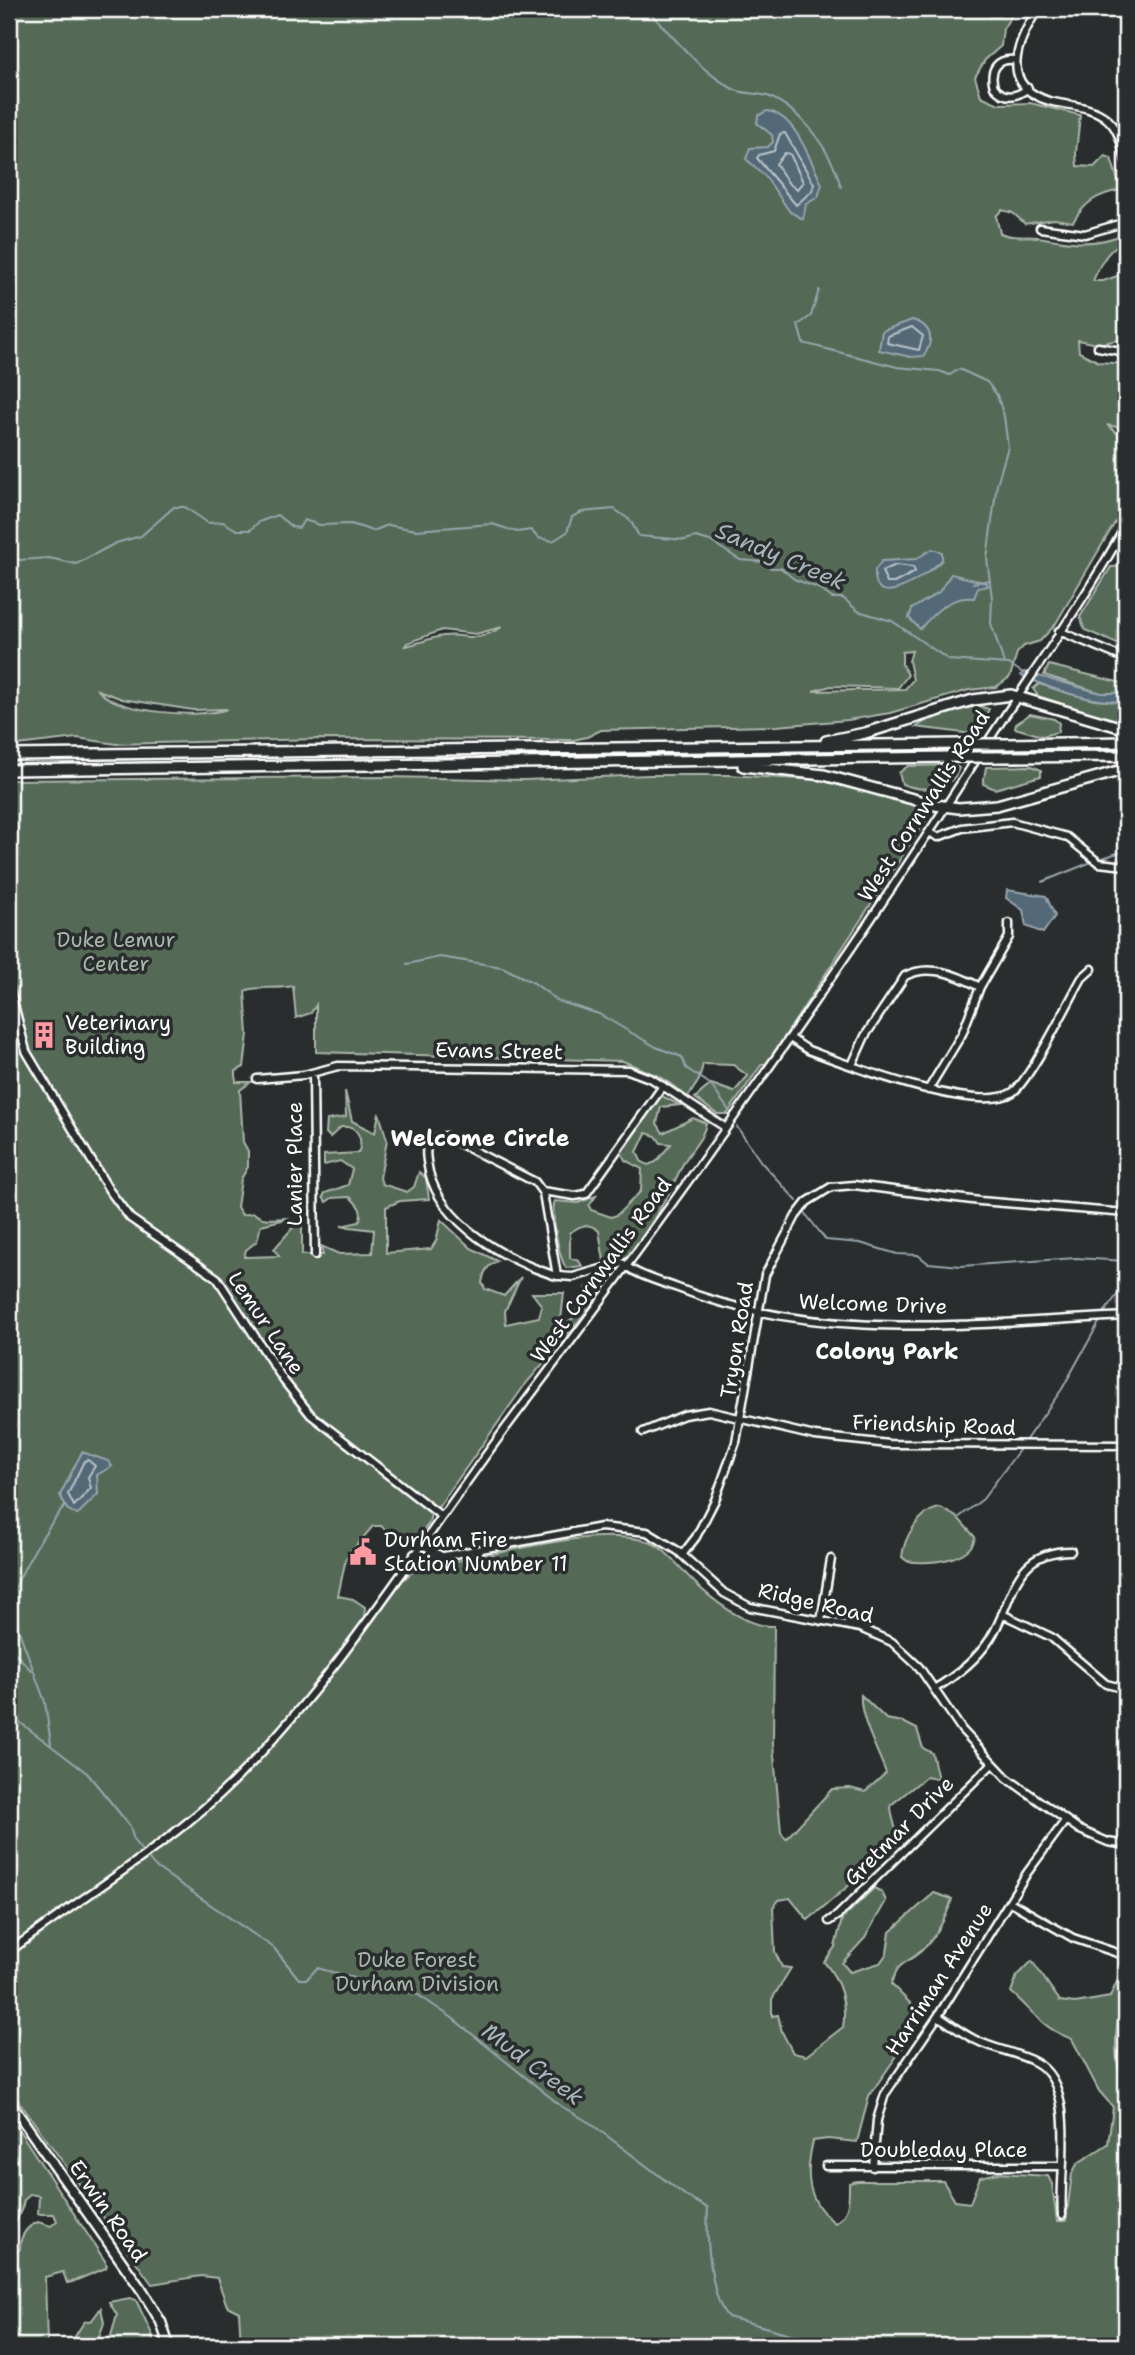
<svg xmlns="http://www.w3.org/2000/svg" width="1135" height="2355" font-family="'Shantell Sans',sans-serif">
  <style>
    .green { fill: #546b57; stroke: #aab5ab; stroke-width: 2; fill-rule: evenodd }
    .water { fill: #536977; stroke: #98a5ad; stroke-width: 2 }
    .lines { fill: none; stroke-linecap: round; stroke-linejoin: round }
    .shore { stroke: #bac3c9; stroke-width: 2 }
    .stream { stroke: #98a5ad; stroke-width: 2 }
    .minor-casing { stroke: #fff; stroke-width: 11 }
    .major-casing { stroke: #fff; stroke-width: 13 }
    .highway-casing { stroke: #fff; stroke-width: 14 }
    .minor { stroke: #2a2d2e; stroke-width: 6 }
    .major { stroke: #2a2d2e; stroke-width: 8 }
    .highway { stroke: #2a2d2e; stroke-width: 9 }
    .highway-bridge-casing { stroke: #fff; stroke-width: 14; stroke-linecap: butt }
    .highway-bridge { stroke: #2a2d2e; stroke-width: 9 }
    .labels { text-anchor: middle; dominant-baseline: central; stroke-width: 7; stroke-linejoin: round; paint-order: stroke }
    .street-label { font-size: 21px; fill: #fff; stroke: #2a2d2e }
    .park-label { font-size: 21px; fill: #aab5ab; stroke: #2a2d2e }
    .poi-label { font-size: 21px; fill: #fff; stroke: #2a2d2e; text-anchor: start }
    .water-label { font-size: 23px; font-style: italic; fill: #a9b4bb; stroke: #2a2d2e }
    .neighbourhood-label { font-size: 23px; font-weight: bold; fill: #fff; stroke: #2a2d2e }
  </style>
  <rect width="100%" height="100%" fill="#2a2d2e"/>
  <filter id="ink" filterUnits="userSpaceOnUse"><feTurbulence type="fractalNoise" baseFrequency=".0143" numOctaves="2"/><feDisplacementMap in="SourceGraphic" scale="14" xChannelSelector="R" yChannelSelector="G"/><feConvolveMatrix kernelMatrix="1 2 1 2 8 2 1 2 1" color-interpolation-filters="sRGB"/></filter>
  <g filter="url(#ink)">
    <!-- green -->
    <path class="green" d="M9,9H987L990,16H1011L1003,29L1001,46L985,60L975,77L981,96L999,104L1030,103L1080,115L1076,153L1077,166L1094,167L1105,156L1111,158L1121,190C1098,194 1085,202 1073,222L1054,219L1025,224L1013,213L1002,210L996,216L1000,233C1013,239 1024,235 1038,237C1071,243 1095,247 1126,233V242C1109,245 1099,266 1093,281H1103L1126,273V339L1096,344L1078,340L1079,352L1099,362L1126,364V429L1107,425L1126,440V504L1055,625L1040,641L1024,646L1017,653L1010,677L996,687L969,690L890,713L848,720L777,726L601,730L587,737L573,740L320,739L116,744L77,738L9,746ZM502,627C472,645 470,633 443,636C430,638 417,644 405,646L407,643L442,630L476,634ZM912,651L909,661L913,680L905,689L813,691L831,686L898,688L908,675L902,664V652ZM98,690L122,699L193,710L227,709C200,719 117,713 98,690Z
      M1126,566V637L1122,646L1085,630L1080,617L1111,567Z
      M1049,665L1126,684V693H1101L1044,675Z
      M1039,684L1094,700L1126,702V722L1111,720L1038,696L1033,689Z
      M979,706L989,709L980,728L972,734L916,727L940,713Z
      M1030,714L1054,719L1059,723L1058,732L1042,736L1015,728L1016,724Z
      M953,765L959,768C951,792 922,792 902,784L899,773L908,766Z
      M1032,766L1041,770V776L995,789L983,784L986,767Z
      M649,775H727L821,780L922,805L927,818L767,1064H762L727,1114H717L695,1098L711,1084L734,1092L748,1076L733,1065L703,1064L699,1080L688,1097L661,1077L623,1061L316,1052V1005L311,1013L296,1018L293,986C276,990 260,985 245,991L248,1034L244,1067L236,1071V1082H251L240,1090L243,1142L248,1151V1167L241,1179L237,1207L242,1215L254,1213C265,1223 277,1217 290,1218L261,1225L257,1241L246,1250L244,1257L279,1256L274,1249L295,1225H302V1255H323L321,1246L339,1254L372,1253L374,1230L341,1226L359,1222C364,1211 358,1205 350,1197L332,1198L326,1202L323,1197L325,1193L348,1185L352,1169L340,1161L324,1165V1155L358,1153C363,1143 360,1132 351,1127H341L330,1137L326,1133L327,1120L346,1117L345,1091L352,1121L375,1133L379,1113L387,1140L380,1178L382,1184L407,1192L414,1187L419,1172L426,1178L429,1199L400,1201L386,1207V1253L431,1249L436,1241L441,1220L471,1248L497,1261C487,1266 484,1271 482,1283L485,1289L504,1296L521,1277L505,1311L506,1324L539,1317L542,1306L532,1293H564L561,1320L566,1323L573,1318L587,1287L613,1275L595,1302L524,1386L437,1509L432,1508L429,1523L414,1544L406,1546L381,1526H373L346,1558L338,1596L353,1599L365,1607L364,1617L373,1620L403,1580L419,1566C488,1561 576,1526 643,1540C663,1544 678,1566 692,1580C711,1599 747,1628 774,1626L773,1744L781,1832L786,1839L832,1789L850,1788L865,1792L886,1773C878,1751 859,1717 861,1695L886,1719L903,1722L917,1729L923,1748L932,1753L938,1779L927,1776L891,1805C891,1820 899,1831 897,1845L808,1920L790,1898L779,1900L773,1907L775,1952L782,1967L791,1968L772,1999V2016L778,2015L782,2032L793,2053L806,2056L843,2027C847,2004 840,1980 824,1962L835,1947L842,1919L874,1888L882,1892L886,1901L865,1938L842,1963L850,1972L880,1963L887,1953L890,1932L934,1893L952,1899C946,1919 933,1943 915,1956C899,1967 899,1963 891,1984L921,2014L910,2037L869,2096L857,2142L828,2139L813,2141C805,2174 806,2201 835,2223C850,2213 849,2201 849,2183L857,2181H943L955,2201L970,2203L980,2177L998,2173L1048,2176L1052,2184L1057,2221H1066L1072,2173L1078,2163L1108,2144L1113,2107L1099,2091L1072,2039C1041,2028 1034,2012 1011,1992L1017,1976L1032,1961L1060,2001L1075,2003L1110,1997L1124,1966C1129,1985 1121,2001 1118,2020C1114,2040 1116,2074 1126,2091V2346H241L239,2312L227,2306L217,2278L201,2276L152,2284L9,2088V780L388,777L524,780Z
      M660,1095L680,1105L661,1107L657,1123L663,1133L693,1118L706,1123C704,1139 689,1151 682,1166C668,1198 648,1231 626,1259L604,1261L599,1231C589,1222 580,1225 570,1233V1258L579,1261L582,1266L566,1268C559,1257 550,1212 555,1201L578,1203L596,1196L589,1206L591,1210L611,1217L617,1215L641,1191L642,1169L625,1160L621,1152ZM646,1133L656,1136L661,1143L671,1144L656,1162L648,1165L641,1161L637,1152Z
      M941,1508L958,1518L975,1537C972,1561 926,1565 907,1561L902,1557C904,1537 920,1510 941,1508Z
      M9,2115L107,2264L106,2268L72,2282L67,2283L63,2272L45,2277L47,2343L53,2346H9V2299L15,2282L9,2275V2256L20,2249C20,2235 26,2227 38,2222L51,2226L57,2221L54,2214H38L39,2196L31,2194L24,2200C22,2213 15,2223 9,2235V2165L17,2162L14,2144L9,2138Z
      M130,2298L136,2300L152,2334L154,2346H108L117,2315L109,2302Z
      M101,2308L104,2323L96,2346H69L84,2322L92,2320Z"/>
    <!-- water -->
    <path class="water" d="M767,111C797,115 810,162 822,184L818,197L806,204L803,219L790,212L765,176L746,159L750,148L768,147L773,142L772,135L757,123L758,116Z
      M912,320C932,325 935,341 923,356L911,357L879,350L882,331Z
      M932,549L942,552V560C929,573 872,616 875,570L882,561L916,559Z
      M951,574L987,583L988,586L978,588L974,598C949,595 932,615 920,629L909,618L912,609L939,592Z
      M1024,672L1101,693H1126V702C1089,702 1054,691 1021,675Z
      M1007,890L1046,896L1055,916L1043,933L1026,926L1023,910L1006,898Z
      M82,1452L108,1461L112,1466L97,1475L98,1494L77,1515L67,1509L60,1495Z"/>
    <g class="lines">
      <!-- shore -->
      <path class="shore" d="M785,133L814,184L812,191L796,205L757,158L759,155L774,151L780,134Z
        M785,153L790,154L803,182L797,189L789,184L776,164Z
        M912,327L923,336L919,350L887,343L888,336Z
        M896,565L913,567L915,572L894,583H887L882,571Z
        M88,1460L95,1466L88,1477L91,1488L74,1506L68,1494L84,1461Z"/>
      <!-- stream -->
      <path class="stream" d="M646,9C674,36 698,70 733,89C744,95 758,92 770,97C802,111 833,153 841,187
        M819,290L811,316L798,325L803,343L897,367L939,371L950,375L959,369L987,382L997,395L1004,416L1008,447L997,484L987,558L992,598L991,623L1004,663
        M9,557L20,560L49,558L76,564L116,543L141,536L174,507H185L208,523L223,522L237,530H250L259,522L277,515L292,527L299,528L304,520L320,525L351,524L373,531L388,525L416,530L492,524L517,532L531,530L538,538L553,541L567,532L572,517L582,512L614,509L630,520L639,536L685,540L696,537L710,541L740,560L765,562L771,568H781L794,579L818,588L832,598H843L858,611L892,621L949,660L1009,664L1023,673
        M973,583L990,580
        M1100,859L1126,850
        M1042,882L1089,863
        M407,964L440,957L502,967L534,983L558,1001L599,1014L656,1047L682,1057L686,1068L710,1084L730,1112
        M737,1127L761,1162L797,1201
        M804,1212L826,1240L860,1243L897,1254L918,1255L928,1263L961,1266L1076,1258L1126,1261
        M1103,1314L1120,1291L1122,1272L1126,1264
        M1025,1441L1062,1389L1101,1319
        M958,1518L983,1499L1022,1446
        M9,1647L31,1670
        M9,1714L87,1773L130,1826L134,1841L154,1866L274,1948L299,1979H307L317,1968L418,1995L451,2017L561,2106L590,2123L686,2196L708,2208C706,2232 710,2299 728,2317L834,2346
        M51,1744L45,1702L11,1609C10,1584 48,1526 65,1506"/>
      <defs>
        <path id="minor" d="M1038,9C1018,40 997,85 1049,101C1068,106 1090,105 1106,118C1119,128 1122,146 1126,161
          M1015,60C997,58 989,70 994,87C1004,99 1016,98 1028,88
          M1040,228L1085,234L1126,222
          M1098,347L1126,352
          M1059,631L1126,659
          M929,832L938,837L962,828L1012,822L1067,837L1099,863L1125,866
          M9,985L26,1051L109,1190L130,1218L217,1278L284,1381L311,1415L441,1516
          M790,1038L808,1050C846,1064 979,1116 1013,1092C1030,1080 1069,1001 1082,978L1092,969
          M852,1065L865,1036L905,976C930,963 957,975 980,987
          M313,1073L315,1255
          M257,1079L304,1075L338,1066L628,1070L652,1079L726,1128
          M928,1090L962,1034L980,987L1009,937V923
          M542,1191L575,1196L586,1194L663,1086
          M557,1276L543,1193L535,1182L445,1136L429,1140C424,1150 427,1161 429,1172C442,1224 504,1259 553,1275C560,1276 566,1277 573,1277L622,1263C636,1275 658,1281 675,1287C818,1344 976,1323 1126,1316
          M643,1432L684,1415L709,1411L815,1436L889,1444L1126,1445
          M421,1544L440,1555
          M414,1554L433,1558L601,1527L647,1532L678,1551L724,1593L750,1607L860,1628L892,1642L919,1667L962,1730L1007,1778L1080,1830L1108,1842L1126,1845
          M682,1555L696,1537L715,1500L736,1442L765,1275L796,1216L807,1202L831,1187L854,1185L980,1201L1126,1213
          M1002,1614L1051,1637L1106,1684L1126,1689
          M821,1621L831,1559
          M934,1689C956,1676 976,1661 990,1639C1015,1600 1010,1551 1071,1551
          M1010,1902L1073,1938L1126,1956
          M829,1921L838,1915L992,1764
          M9,1952C84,1895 167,1847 235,1780C342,1672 423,1538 514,1417C678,1200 836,978 983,749C1031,675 1084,602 1126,525
          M938,2016C952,2025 965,2036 980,2042C998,2050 1018,2053 1035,2062C1079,2085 1058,2173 1062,2215
          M826,2166H1062
          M873,2167L877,2120L885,2094L938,2016L1027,1873L1065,1821"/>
        <path id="major" d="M9,2101L143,2292L161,2322L169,2346"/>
        <path id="highway" d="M826,741L865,733L973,700L1011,695L1126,729
          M1008,744L1126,742
          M9,755L960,744
          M996,757L1126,756
          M743,766L824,775L935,805L959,808L997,805L1126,769
          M9,770L953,757"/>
      </defs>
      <!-- minor casing -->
      <use href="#minor" class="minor-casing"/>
      <!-- major casing -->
      <use href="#major" class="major-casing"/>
      <!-- highway casing -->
      <use href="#highway" class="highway-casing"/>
      <!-- minor -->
      <use href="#minor" class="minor"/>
      <!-- major -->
      <use href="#major" class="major"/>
      <!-- highway -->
      <use href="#highway" class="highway"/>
      <defs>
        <path id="highway-bridge" d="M960,744H1008
          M953,757H996"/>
      </defs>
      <!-- highway-bridge casing -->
      <use href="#highway-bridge" class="highway-bridge-casing"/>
      <!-- highway-bridge -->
      <use href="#highway-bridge" class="highway-bridge"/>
    </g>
  </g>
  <!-- icons -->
  <defs>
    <symbol id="building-bare" viewBox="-9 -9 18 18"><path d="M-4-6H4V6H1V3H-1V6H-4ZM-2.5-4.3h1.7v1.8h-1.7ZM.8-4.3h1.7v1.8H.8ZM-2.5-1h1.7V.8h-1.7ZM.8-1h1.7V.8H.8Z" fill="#ff9aa2" stroke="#2a2d2e" stroke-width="2.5" paint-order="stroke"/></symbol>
    <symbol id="civic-bare" viewBox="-9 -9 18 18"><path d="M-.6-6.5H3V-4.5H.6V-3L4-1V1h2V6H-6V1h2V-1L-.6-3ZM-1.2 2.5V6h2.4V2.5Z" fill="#ff9aa2" stroke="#2a2d2e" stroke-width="2.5" paint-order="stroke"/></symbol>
  </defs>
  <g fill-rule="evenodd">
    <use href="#building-bare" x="25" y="1016" width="38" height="38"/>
    <use href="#civic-bare" x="344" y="1533" width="38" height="38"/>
  </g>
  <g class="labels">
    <!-- street labels -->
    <g class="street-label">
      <text transform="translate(924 806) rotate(-57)">West Cornwallis Road</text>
      <text transform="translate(499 1051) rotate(1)">Evans Street</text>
      <text transform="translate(295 1164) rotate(-90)">Lanier Place</text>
      <text transform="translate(601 1270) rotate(-54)">West Cornwallis Road</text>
      <text transform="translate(873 1304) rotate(2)">Welcome Drive</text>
      <text transform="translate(266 1323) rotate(56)">Lemur Lane</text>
      <text transform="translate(737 1340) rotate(-81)">Tryon Road</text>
      <text transform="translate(934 1425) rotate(2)">Friendship Road</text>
      <text transform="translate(816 1603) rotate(13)">Ridge Road</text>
      <text transform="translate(899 1831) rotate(-45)">Gretmar Drive</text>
      <text transform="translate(939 1979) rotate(-57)">Harriman Avenue</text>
      <text x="944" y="2150">Doubleday Place</text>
      <text transform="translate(108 2211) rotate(55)">Erwin Road</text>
    </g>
    <!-- park labels -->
    <g class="park-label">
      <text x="116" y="940">Duke Lemur<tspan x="116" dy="24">Center</tspan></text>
      <text x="417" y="1960">Duke Forest<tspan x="417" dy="24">Durham Division</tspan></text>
    </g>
    <!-- poi labels -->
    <g class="poi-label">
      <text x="65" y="1023">Veterinary<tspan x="65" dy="24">Building</tspan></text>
      <text x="384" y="1540">Durham Fire<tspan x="384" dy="24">Station Number 11</tspan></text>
    </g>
    <!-- water labels -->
    <g class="water-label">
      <text transform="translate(781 556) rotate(23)">Sandy Creek</text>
      <text transform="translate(533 2064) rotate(37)">Mud Creek</text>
    </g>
    <!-- neighbourhood labels -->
    <g class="neighbourhood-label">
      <text x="480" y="1138">Welcome Circle</text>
      <text x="887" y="1351">Colony Park</text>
    </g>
  </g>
  <!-- margin -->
  <rect width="1135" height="2355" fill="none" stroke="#2a2d2e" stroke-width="35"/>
  <rect x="18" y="18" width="1100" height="2320" fill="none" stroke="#fff" stroke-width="2.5" filter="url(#ink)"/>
</svg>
